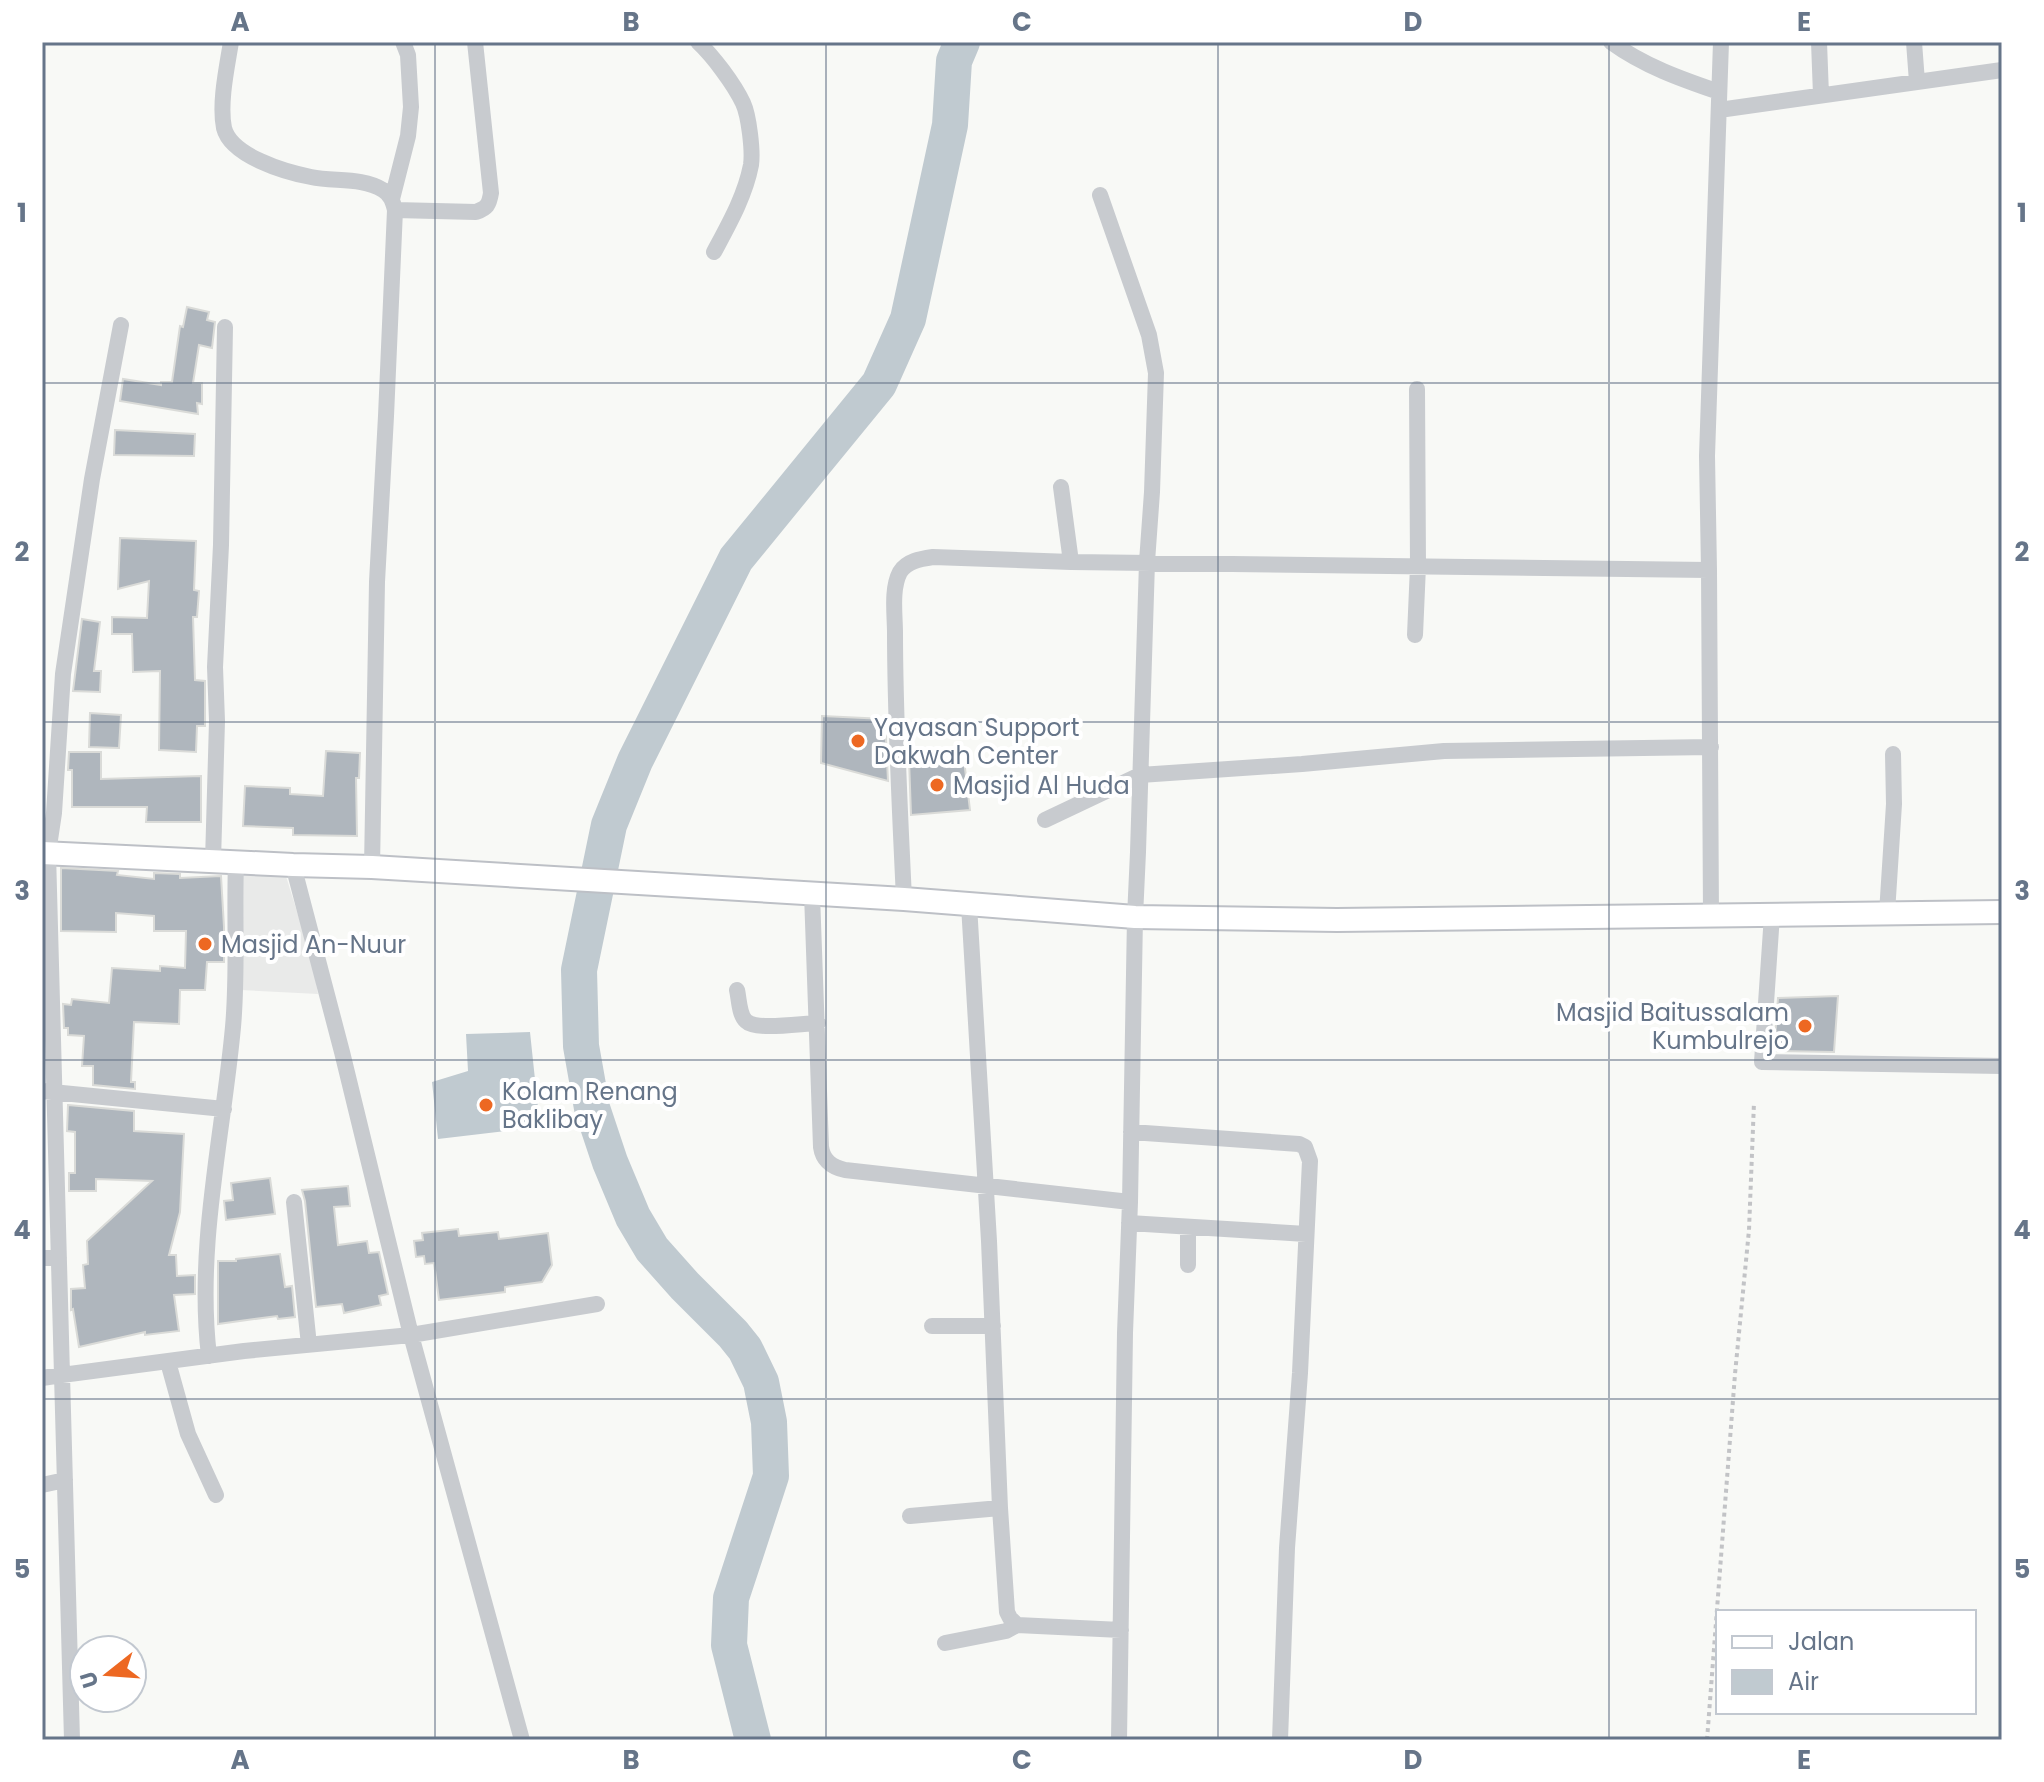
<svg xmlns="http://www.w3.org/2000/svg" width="2044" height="1782" font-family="Poppins,sans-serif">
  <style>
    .built { fill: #e9eae9 }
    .water { fill: #c0cad0 }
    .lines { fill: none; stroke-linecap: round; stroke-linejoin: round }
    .river { stroke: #c0cad0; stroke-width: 36 }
    .building { fill: #afb6bd; stroke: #dadbd8; stroke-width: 2 }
    .secondary-casing { stroke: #bdc0c6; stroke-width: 26 }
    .path { stroke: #c2c3c6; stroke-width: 4; stroke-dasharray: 4 4; stroke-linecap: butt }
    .street { stroke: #c8cbcf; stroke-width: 16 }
    .secondary { stroke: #fff; stroke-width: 22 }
    .grid { fill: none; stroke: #667589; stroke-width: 2; stroke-opacity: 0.55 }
    .poi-dot { fill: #ed6822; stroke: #fff; stroke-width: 3 }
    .labels { text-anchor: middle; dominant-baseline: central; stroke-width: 8; stroke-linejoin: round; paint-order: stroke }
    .poi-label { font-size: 24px; fill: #667589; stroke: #fff; text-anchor: start }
    .neatline { fill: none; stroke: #667589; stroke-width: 3 }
    .grid-label { font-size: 26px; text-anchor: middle; font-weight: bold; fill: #667589 }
  </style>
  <rect width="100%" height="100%" fill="#f8f9f6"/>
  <!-- built -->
  <path class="built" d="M242,870L285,873L312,960L318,994L240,990Z"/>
  <!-- water -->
  <path class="water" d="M530,1032L540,1127L438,1139L432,1082L468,1071L466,1034Z"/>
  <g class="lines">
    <!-- river -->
    <path class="river" d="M753,1740L729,1645L731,1598L771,1476L769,1422L761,1382L745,1349L733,1334L685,1286L652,1249L633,1217L610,1162L592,1108L581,1046L579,970L609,825L635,761L736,559L879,384L908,319L950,125L954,61L962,42"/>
  </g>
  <!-- building -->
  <path class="building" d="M187,307L209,312L207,320L215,322L212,348L199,345L193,383H202V404L197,403L198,414L120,401L123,379L161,385V382H172L180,326L183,327Z
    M115,430L195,434L194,456L114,455Z
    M120,538L196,541L194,590L199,591L197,617H193L195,680L205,681V726H197L196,752L159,750L160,671L133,672L132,634H112V617L147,618L149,581L118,589Z
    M82,619L100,622L94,671H101L100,692L73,691Z
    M90,713L121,715L119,748L89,747Z
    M822,716L885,719L888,781L821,763Z
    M326,751L360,753L359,778H356L357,836L293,835V828L243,826L245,786L290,788V794L323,796Z
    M69,752H101V779L201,776V822H146L147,807H72V770H68Z
    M909,759L964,760L970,810L911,815Z
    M61,868L118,871L117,875L154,879V873L180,874V878L221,876L224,927V962H207L205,990H180L179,1024L134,1022L131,1082H135V1089L93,1085V1066H82L84,1036L68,1035V1028H64L63,1004L71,1005L72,999L109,1003L112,968L160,971V966L185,968L186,931H154V916L116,913V932L61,931Z
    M1838,996L1834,1052L1774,1051L1778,998Z
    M68,1105L134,1111V1131L184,1134L180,1212L169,1255H176L177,1276L195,1275V1294L174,1295L179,1331L145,1335V1332L79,1347L73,1309L71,1310V1289L85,1288L83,1265L88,1264L87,1241L152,1181L96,1179V1191H69V1173H75V1132L67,1131Z
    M270,1178L275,1214L226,1220L224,1201L233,1200L231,1183Z
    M348,1186L350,1206L334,1207L338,1245L367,1241L369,1253L379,1252L388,1294L379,1296L381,1305L344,1313L342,1304L316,1307L305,1201L302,1190Z
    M458,1229L459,1236L498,1232L499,1239L548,1233L552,1265L542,1282L505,1287V1292L439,1300L434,1263L425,1264L424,1256L416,1257L414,1241L423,1240L422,1233Z
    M280,1254L285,1287L292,1286L295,1317L278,1319L277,1316L218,1324V1261H236V1259Z"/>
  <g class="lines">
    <defs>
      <path id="secondary" d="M42,853L293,865L372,867L904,899L1135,917L1337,920L2002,912"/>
    </defs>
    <!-- secondary casing -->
    <use href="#secondary" class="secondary-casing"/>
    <!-- path -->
    <path class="path" d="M1707,1740L1735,1374L1749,1230L1754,1102"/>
    <!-- street -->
    <path class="street" d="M231,42C227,67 219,103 224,128C231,156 285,172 311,177C334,182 362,177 383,190C391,195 393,202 395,210
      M698,42C713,56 734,84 743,103C749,116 753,151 751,165C745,196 729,224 714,252
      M1611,42C1644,66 1681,79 1719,92
      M1819,42L1821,95
      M1914,42L1917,82
      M1719,110L2002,70
      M1100,195L1149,335L1156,373L1152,492L1147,562L1138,852L1135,917L1130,1202L1125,1333L1119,1740
      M392,199L408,136L411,107L408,55L403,42
      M1061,487L1071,562
      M1415,635L1418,566L1417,389
      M1045,820L1140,775L1302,764L1444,751L1711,747
      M213,861L217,721L215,667L221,545L225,327
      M293,865L342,1052L411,1335L522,1740
      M372,867L377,582L386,416L395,210L476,212C487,208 489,205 491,193L475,42
      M812,894L821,1147C823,1161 832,1167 845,1170L1130,1202
      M904,899C900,811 895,722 895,633C895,615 891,589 900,572C907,561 920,559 933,557L1071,562L1709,570
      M969,905L989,1241L1000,1508L1007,1612L1010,1618L1017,1625L1121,1630
      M1887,913L1894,804L1893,754
      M1772,915L1762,1062L2002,1066
      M1711,916L1709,570L1707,456L1721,42
      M737,990C739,998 739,1015 746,1021C756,1031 803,1023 818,1023
      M42,1091L224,1109
      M1131,1132L1299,1144L1305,1147L1310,1161L1300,1373L1287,1548L1280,1740
      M294,1202L309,1345
      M1129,1223L1306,1234
      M42,1258H59
      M1188,1265V1227
      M932,1326H993
      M209,1356C196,1246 223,1136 233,1027C238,972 234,917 236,861
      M168,1362L188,1434L216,1495
      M42,1378L62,1375L48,853L54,813L63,674L92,479L121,325
      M42,1485L65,1480
      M910,1516L1000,1508
      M945,1643L1006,1631L1017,1625
      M72,1740L62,1375L244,1351L411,1335L597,1304"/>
    <!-- secondary -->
    <use href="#secondary" class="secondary"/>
  </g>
  <!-- grid -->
  <path class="grid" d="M435,42V1740M826,42V1740M1218,42V1740M1609,42V1740M42,383H2002M42,722H2002M42,1060H2002M42,1399H2002"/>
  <!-- markers -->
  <g class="poi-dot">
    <circle cx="858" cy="741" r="8"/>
    <circle cx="937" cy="785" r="8"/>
    <circle cx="205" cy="944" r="8"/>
    <circle cx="1805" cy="1026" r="8"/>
    <circle cx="486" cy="1105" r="8"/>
  </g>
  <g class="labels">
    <!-- poi labels -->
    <g class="poi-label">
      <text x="874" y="727">Yayasan Support<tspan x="874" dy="28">Dakwah Center</tspan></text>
      <text x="953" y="785">Masjid Al Huda</text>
      <text x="221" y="944">Masjid An-Nuur</text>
      <text x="1789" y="1012" text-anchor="end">Masjid Baitussalam<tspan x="1789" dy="28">Kumbulrejo</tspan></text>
      <text x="502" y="1091">Kolam Renang<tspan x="502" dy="28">Baklibay</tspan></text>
    </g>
  </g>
  <!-- border -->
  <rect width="2044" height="1782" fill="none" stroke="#ffffff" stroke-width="88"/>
  <!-- legend -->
  <rect x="1716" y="1610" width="260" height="104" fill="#ffffff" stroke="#c2c8d0" stroke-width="2"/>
  <rect x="1732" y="1636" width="40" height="12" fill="#ffffff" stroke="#c2c8d0" stroke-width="2"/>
  <text x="1788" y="1650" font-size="24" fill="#667589">Jalan</text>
  <rect x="1732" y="1670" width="40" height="24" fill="#c0cad0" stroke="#c2c8d0" stroke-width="2"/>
  <text x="1788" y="1690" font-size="24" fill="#667589">Air</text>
  <!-- north arrow -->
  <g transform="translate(108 1674) rotate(253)"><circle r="38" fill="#ffffff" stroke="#c2c8d0" stroke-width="2"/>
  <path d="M0-6L14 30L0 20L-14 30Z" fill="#ed6822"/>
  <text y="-12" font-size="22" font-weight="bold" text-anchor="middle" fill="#667589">U</text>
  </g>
  <rect x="44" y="44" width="1956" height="1694" class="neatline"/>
  <g class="grid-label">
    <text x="240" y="31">A</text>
    <text x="631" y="31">B</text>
    <text x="1022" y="31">C</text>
    <text x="1413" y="31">D</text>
    <text x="1804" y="31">E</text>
    <text x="22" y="222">1</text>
    <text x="2022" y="222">1</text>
    <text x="22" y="561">2</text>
    <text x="2022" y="561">2</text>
    <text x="22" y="900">3</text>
    <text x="2022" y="900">3</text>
    <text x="22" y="1239">4</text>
    <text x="2022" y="1239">4</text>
    <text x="22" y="1578">5</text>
    <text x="2022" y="1578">5</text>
    <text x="240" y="1769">A</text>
    <text x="631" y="1769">B</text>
    <text x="1022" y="1769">C</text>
    <text x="1413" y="1769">D</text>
    <text x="1804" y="1769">E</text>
  </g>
</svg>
